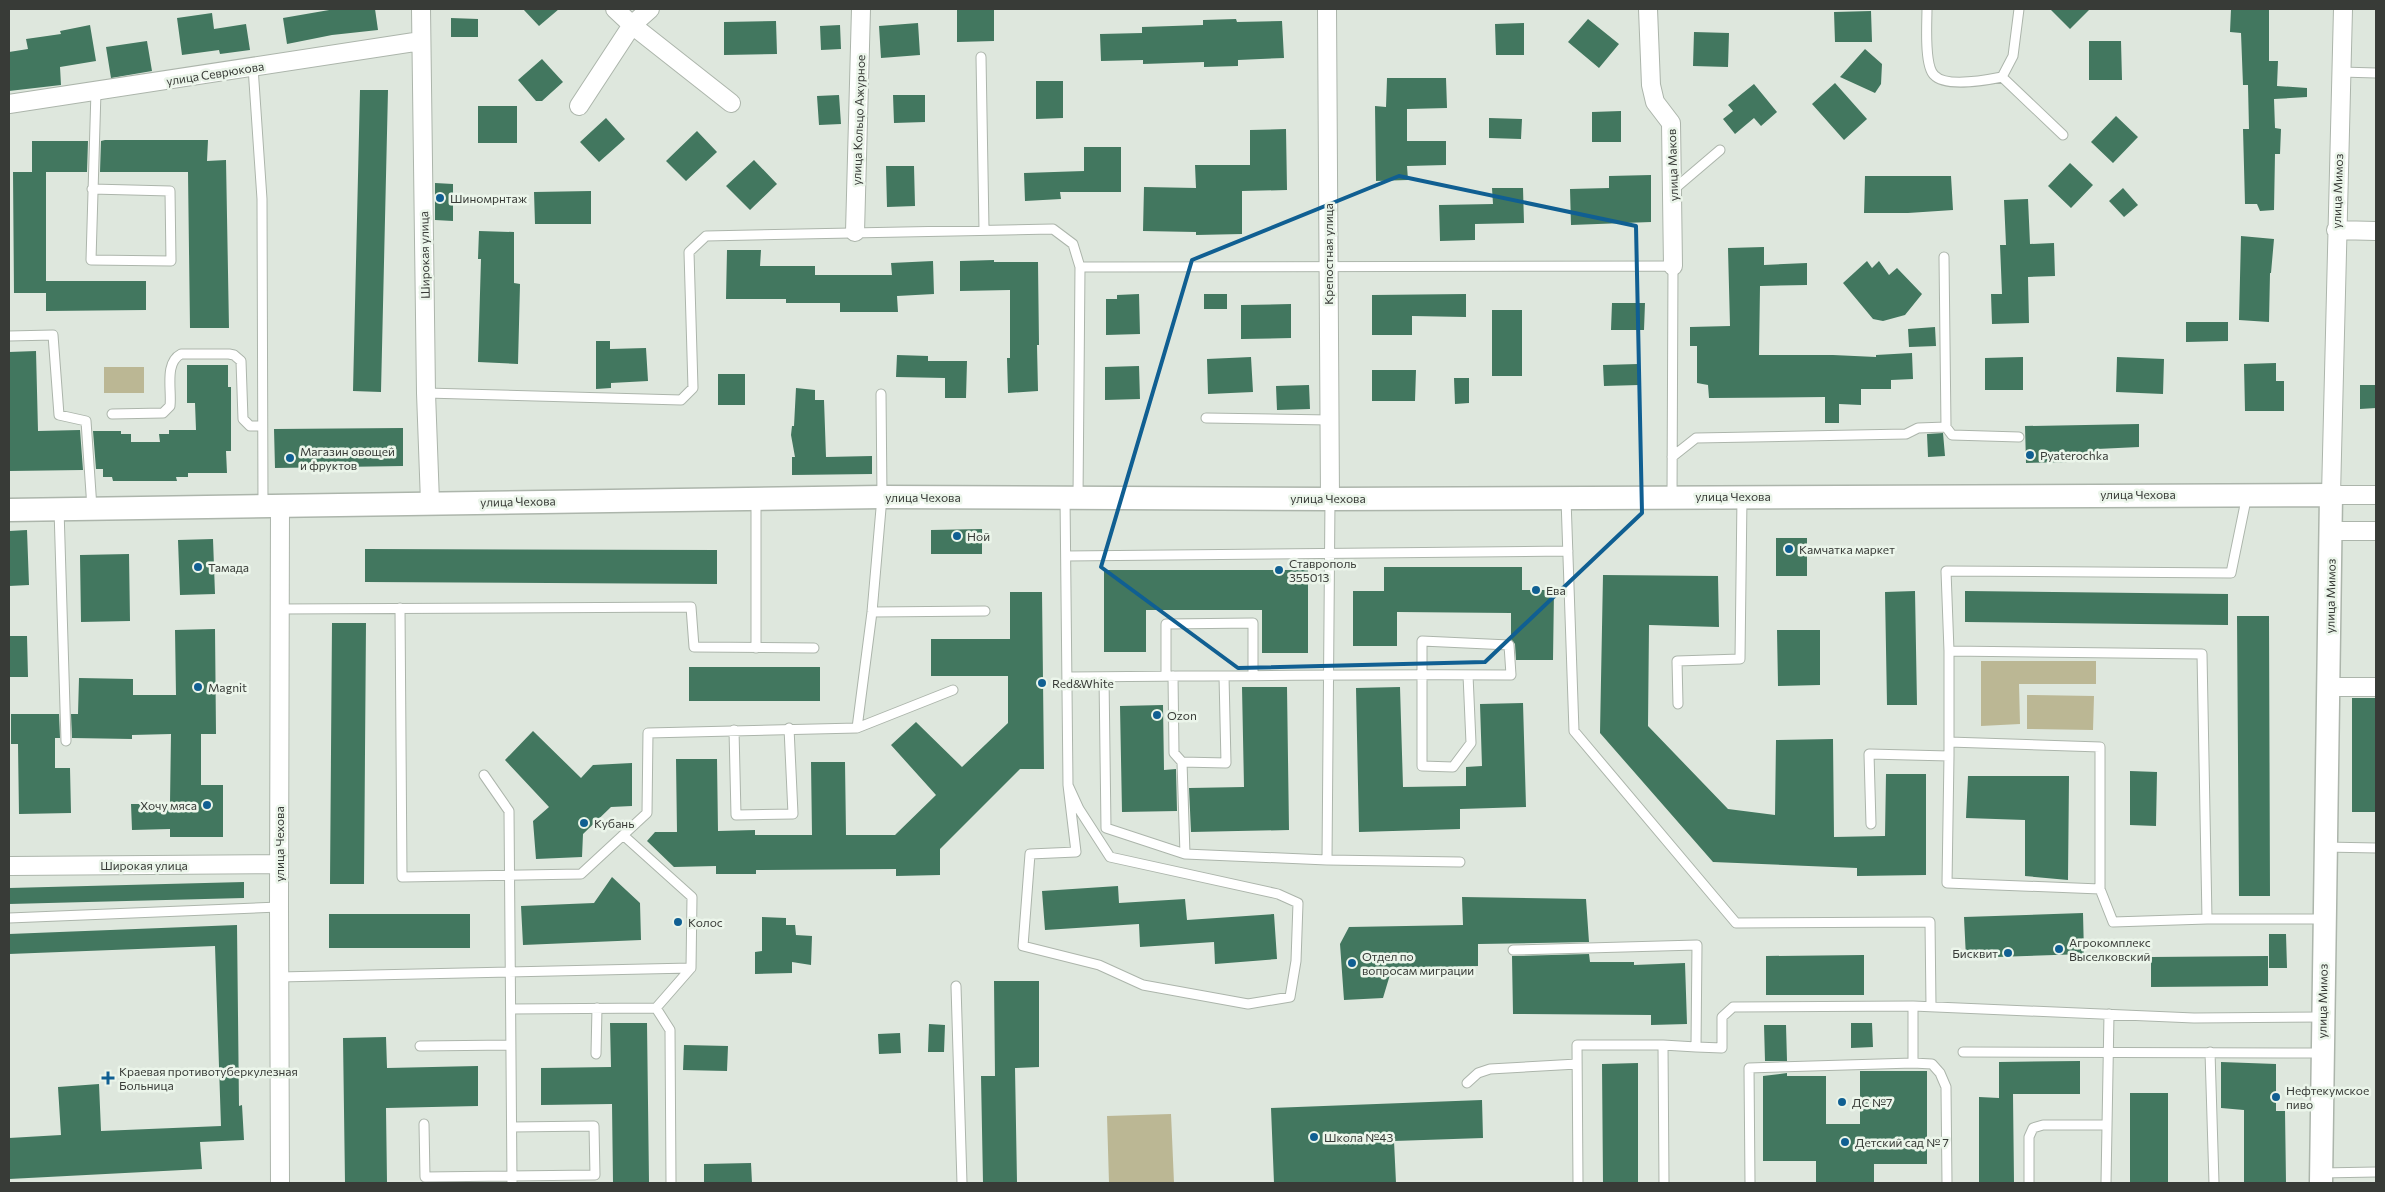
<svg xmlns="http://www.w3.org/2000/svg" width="2385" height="1192" font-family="Commissioner,sans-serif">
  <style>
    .green { fill: #bbb794 }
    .building { fill: #42775f }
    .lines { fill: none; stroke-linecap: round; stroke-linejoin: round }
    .service-casing { stroke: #acb5ab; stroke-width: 11 }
    .minor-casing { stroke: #acb5ab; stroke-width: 20 }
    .tertiary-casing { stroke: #acb5ab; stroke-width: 25 }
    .service { stroke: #fff; stroke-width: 9 }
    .minor { stroke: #fff; stroke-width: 18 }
    .tertiary { stroke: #fff; stroke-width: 22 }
    .marked { fill: none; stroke: #105f92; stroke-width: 4; stroke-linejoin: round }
    .poi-dot { fill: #105f92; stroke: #ebf5ea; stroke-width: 2 }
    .labels { text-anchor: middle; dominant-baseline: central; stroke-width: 5; stroke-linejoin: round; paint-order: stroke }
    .street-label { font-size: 12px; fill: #383b37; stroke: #ebf5ea }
    .poi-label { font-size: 12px; fill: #383b37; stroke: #ebf5ea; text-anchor: start }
  </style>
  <rect width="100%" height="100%" fill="#dee7dd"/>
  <!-- green -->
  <path class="green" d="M104,367H144V393H104Z
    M1981,661H2096V684H2019L2020,724L1981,726Z
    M2027,695L2094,696L2093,730L2027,729Z
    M1171,1114L1174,1183H1109L1107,1116Z"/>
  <!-- building -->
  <path class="building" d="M335,9H375L378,30L332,35L287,44L283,18Z
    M523,9H559L539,26Z
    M957,9H994V41L957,42Z
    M2050,9H2090L2070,29Z
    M2231,9H2269V61H2278L2277,86L2307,88V97L2274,99L2275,128L2281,129L2280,154H2275L2274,210L2260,211L2257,204H2245L2243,129H2249L2248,85H2243L2241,33L2230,32Z
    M1871,11L1872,42H1835L1834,12Z
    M212,13L214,29L246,24L250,50L220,54L219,50L182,55L177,18Z
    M451,18L478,19V37H451Z
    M1236,19L1237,22L1282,21L1284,58L1238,60V66L1204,67V62L1143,64V60L1101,61L1100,34L1142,33V27L1203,25V20Z
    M1588,19L1619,44L1599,68L1568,42Z
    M776,21L777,54L724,55V22Z
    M918,23L920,55L881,58L879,26Z
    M1524,23V55H1496L1495,24Z
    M90,25L96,61L60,67L61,85L9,91V52L28,49L26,39L61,34L60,31Z
    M840,25L841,49L821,50L820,26Z
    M1694,32L1729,33L1728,67L1693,66Z
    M147,41L152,71L111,78L106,47Z
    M2089,41H2121L2122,80H2089Z
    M1865,49L1882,64L1881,84L1875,93L1840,77Z
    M542,59L563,82L542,101H536L518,80Z
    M1387,78H1446L1447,108L1407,109V141H1446V165L1407,166L1408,180L1376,181L1375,106L1386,107Z
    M1036,81H1063V118L1036,119Z
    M1835,83L1867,119L1844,140L1812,104Z
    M1754,84L1777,112L1761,126L1754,118L1735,134L1723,119L1733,111L1728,105Z
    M360,90H388L381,392L353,391Z
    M839,95L841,124L819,125L817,96Z
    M893,95H925V122L894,123Z
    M478,106H517V143H478Z
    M1621,111V142H1592V112Z
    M2116,116L2138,137L2113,163L2091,142Z
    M606,118L625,139L599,162L580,142Z
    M1489,118L1522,119L1521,139L1489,138Z
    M1286,129L1287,190L1242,191V234L1196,235V232L1143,231L1144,187L1196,188L1195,165H1250V130Z
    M697,131L717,152L686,181L666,161Z
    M105,140H208L207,161L226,160L229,328H190L188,172H100L101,141Z
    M32,141H88L87,172H46V281H146V310L46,311V293H14L13,172H32Z
    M1084,147H1121V192H1060L1061,199L1025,201L1024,173L1084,171Z
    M754,160L777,184L750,210L726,186Z
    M2070,163L2093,185L2071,208L2048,186Z
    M886,166H914L915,206L887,207Z
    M1651,175V222L1571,225L1570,189L1609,188V176Z
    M1865,176H1951L1953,210L1908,213H1864Z
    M435,183L453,184V221L435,220Z
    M1492,188H1523L1524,223L1475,224V240L1440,241L1439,205L1493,204Z
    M2123,188L2138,205L2124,217L2109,201Z
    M591,191V224H535L534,192Z
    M2028,199L2030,244L2054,243L2055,276L2028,277L2029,323L1992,324L1991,294H2002L2000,245H2006L2004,200Z
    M479,231L514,232V283L520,284L518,364L478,362L481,259H478Z
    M2241,236L2274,239L2271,273H2270L2269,322L2239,320Z
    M1764,247V265L1807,263V285L1760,286L1759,355H1833L1876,357V355L1912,353L1913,379L1891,380V389H1861V405L1839,404V423H1825V397L1709,398L1708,385L1697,383V346H1690V327L1730,326L1728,248Z
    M727,250H761L760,266H815V275H892L891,263L933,261L934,294L897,296L898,312H840V303H786V299H726Z
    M994,260V262H1038L1039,345H1037L1038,391L1008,393L1007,358H1010V290L960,291V261Z
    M1867,261L1872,268L1879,261L1889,275L1897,268L1922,294L1905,315L1883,321L1873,319L1843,283Z
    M1139,294L1140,334L1106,335V299H1117V295Z
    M1204,294H1227V309H1204Z
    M1466,294V317L1412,316V335H1372V295Z
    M1612,303H1645L1644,330H1611Z
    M1291,304V338L1241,339V305Z
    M1492,310H1522V376H1492Z
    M2186,322H2228V341L2186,342Z
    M1935,327L1936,346L1909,347L1908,329Z
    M596,341H610V349L646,348L648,381L611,383V388L596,389Z
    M36,351L38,431L80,430L83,470L9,471V352Z
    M897,355L928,356V361H967L966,398H945V378L896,377Z
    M1251,357L1253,392L1208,394L1207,359Z
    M2023,357V390H1985V358Z
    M2117,357L2164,359L2163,394L2116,392Z
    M2276,363V381H2284V411H2245L2244,364Z
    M1638,364L1639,385L1604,386L1603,365Z
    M187,365H228V387H231V451H226L227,473H188V477H176L177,481H113L112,477H103V469H96L93,431H121V434H131V442H160L159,434H169V430H196L195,403H187Z
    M1139,366L1140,399L1105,400V367Z
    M1372,370H1416L1415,401H1372Z
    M718,374H745V405H718Z
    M1454,378H1469V403L1455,404Z
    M1309,385L1310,409L1277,410L1276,386Z
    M2360,385H2376V408L2360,409Z
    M796,388L815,390V400H824L826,457L872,456V474L792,475V457H795L791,435L792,426H794Z
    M2139,424V447L2097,449V455L2069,456L2068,462L2026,463L2025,426Z
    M403,428V466L275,468L274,429Z
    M1943,433L1945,456L1928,457L1927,434Z
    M982,529V554H931V530Z
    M27,530L29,585L9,586V531Z
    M1776,538H1807V576H1776Z
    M213,539L215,594L180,595L178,540Z
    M365,549L717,550V584L365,582Z
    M129,554L130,621L81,622L80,555Z
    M1384,567H1522V590H1554L1553,660H1516L1515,644L1511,639V613L1397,612V646H1353V591H1384Z
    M1104,570H1308V653H1262V610H1146V652H1104Z
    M1603,575L1718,576L1719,627L1649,625L1648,726L1728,809L1775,815L1776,740L1833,739L1834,837L1885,836L1886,774H1926V875L1857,876V868L1713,862L1600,733Z
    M1915,591L1917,705H1887L1885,592Z
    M1965,591L2228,594V625L1965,622Z
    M1010,592H1042L1044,769H1020L940,849V875L896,876V869L756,870V874H716V866L674,867L647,841L655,832H677L676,759H717L718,831L755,830V835H812L811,762H845L846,835H895L936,795L891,745L916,722L962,767L1008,723V676H931V639H1010Z
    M2237,616H2269L2270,896H2239Z
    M332,623H366L364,884H330Z
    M215,629L216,734H201V785H223V837H170V829L132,830L131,804H170L171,734L132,735V739L72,738L71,714H78L79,678L133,679V695H176L175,630Z
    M1777,630H1820V685L1778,686Z
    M9,636H27L28,677H9Z
    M689,667H820V701H689Z
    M1242,687H1287L1289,830L1191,832L1189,788L1244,787Z
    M1400,687L1403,787L1466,786V767L1482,766L1480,704L1523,703L1526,807L1460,809V829L1359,832L1356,688Z
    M2352,698H2376V812H2352Z
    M1163,705L1164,770L1176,769L1177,811L1122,812L1120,706Z
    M11,714H59L60,738H55V768H70L71,813L19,814L18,744H11Z
    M533,731L581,778L593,765L632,763V806L611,807L583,834L582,857L536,859L533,821L549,807L505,760Z
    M2130,771L2157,772L2156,826L2130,825Z
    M1968,776H2069L2068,880L2025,876V820L1966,818Z
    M612,877L640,903L641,940L523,945L521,906L594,903Z
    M244,882V898L9,904V888Z
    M1118,886L1119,903L1185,899L1187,920L1274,914L1277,959L1215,964L1214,942L1140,947L1139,924L1045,930L1042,891Z
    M1462,897L1586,899L1589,942L1478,944V966L1392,968L1383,998L1344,1000L1340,944L1349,927L1463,925Z
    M2083,913L2084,954L1966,958L1964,917Z
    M329,914H470V948H329Z
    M762,917L786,918V925H795L796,935L812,936L811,965L792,962V973L755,974V952L762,951Z
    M237,925L239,1106L242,1105L244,1140L200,1142L202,1169L9,1179V1138L61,1135L58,1087L99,1084L101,1131L221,1126L215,946L9,954V934Z
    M2269,934H2286L2287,968H2269Z
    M1589,954L1590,962H1634V965L1685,963L1687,1024L1651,1025V1015L1513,1014L1512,956Z
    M1864,955V995H1766V956Z
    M2268,956V986L2151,987V957Z
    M994,981H1039V1067L1015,1068L1017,1183H983L981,1076H995Z
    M610,1023H647L649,1183H613L612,1104L541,1105V1068L611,1067Z
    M1851,1023H1872L1873,1047L1851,1048Z
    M929,1024L945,1025L944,1052H928Z
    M1764,1025H1786L1787,1061H1765Z
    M900,1033L901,1053L879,1054L878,1034Z
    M386,1037L387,1068L478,1066V1106L386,1108L387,1183H345L343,1038Z
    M684,1045L728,1046L727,1071L683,1070Z
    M2080,1061V1094H2013L2014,1183H1979V1097L1999,1098V1062Z
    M2221,1062L2276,1064V1111H2285L2286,1183H2244V1110L2221,1108Z
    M1638,1063V1183H1603L1602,1064Z
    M1860,1071H1927V1164H1874V1183H1816V1161H1763V1076L1787,1073V1076H1826V1124H1860Z
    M2130,1093H2168V1183H2130Z
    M1482,1100L1483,1138L1394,1141L1396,1183H1274L1271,1108Z
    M751,1163L752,1183H704V1164Z"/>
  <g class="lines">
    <defs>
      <path id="service" d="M1927,9C1927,23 1924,65 1934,75C1946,88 1987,80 2002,77L2013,56L2019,9
        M981,57L984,229
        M253,67L262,199L263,505
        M2341,72L2376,73
        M2002,77L2063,135
        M92,189L170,191L171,261L91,260L96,91
        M1673,190L1720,150
        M1944,257L1946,427
        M9,336L53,335L59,415L86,421L92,508
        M426,393L681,400L693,388L689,252L706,236L1053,229L1073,244L1080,267
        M112,414L163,413L170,406C172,390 164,363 181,354H229L234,355L241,361L243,419L250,426H262
        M1206,418L1329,420
        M1672,457L1696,438L1906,434L1918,428L1946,427L1952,435L2019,437
        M1065,497L1068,785L1079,809L1110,857L1278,894L1298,903L1296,961L1290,997L1248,1004L1143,985L1099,965L1023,946L1030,854L1076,852L1068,785
        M1078,497L1080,267L1673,266L1672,496
        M756,498V648
        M1566,499L1574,731L1736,923L1930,922L1931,1006
        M59,509L66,741
        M1066,556L1568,551
        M400,608L402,877L581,874L647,813L648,733L857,728L953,690
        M280,609L691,607L694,647L814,648
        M872,612L985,611
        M1949,651L1946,571L2231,573L2247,495
        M1166,676V624L1253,623V674
        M1173,676L1174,753L1182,762L1185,854
        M1068,677C1216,676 1363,674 1511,675L1509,645L1422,641V766L1453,767L1471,743L1468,675
        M1104,677L1106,828L1185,854L1327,860L1460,862
        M1678,704L1677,661L1740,659L1742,497
        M857,728L872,612L882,497L881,394
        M734,730L736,815L793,814L789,728
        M1949,742L2100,747V889L2113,922L2207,919
        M1949,756L1947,883L2100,889
        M1182,762L1226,763L1224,676
        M484,775L509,811L512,1183
        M1871,824L1869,754L1949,756V651L2202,654L2207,919H2323
        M2325,847L2376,848
        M1327,860L1330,499
        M9,918L279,907
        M1513,950L1697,945L1696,1047L1663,1045
        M279,977L691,968L692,897L623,835
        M956,986L962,1183
        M656,1008L670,1030L671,1183
        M511,1009L656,1008L691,968
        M420,1046L511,1045
        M1696,1047L1722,1048V1017L1733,1007L1913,1006L2194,1018L2322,1017
        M1963,1052L2321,1053
        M2210,1052L2214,1183
        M596,1054L597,1008
        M1913,1063V1006
        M1467,1083L1478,1073L1490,1069L1577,1064
        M424,1124L425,1177L595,1175L594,1126L512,1127
        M2321,1173L2376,1172
        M1578,1183L1577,1045H1663L1664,1183
        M1750,1183L1749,1068L1913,1063L1932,1064L1940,1073L1946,1087L1947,1183
        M2029,1183V1137L2033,1128L2043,1125H2107
        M2106,1183L2109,1014"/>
      <path id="minor" d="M421,9L426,393L430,502
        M615,9L632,25L731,103
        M1327,9L1330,499
        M1648,9L1651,85L1655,102L1671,123L1673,266
        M2343,9L2331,495H2376
        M9,104L421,41
        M579,106L632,25L650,9
        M2336,230L2376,231
        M855,232L861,9
        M2331,531H2376
        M2328,687H2376
        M9,866L279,864
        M280,1183L279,907L280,505"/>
      <path id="tertiary" d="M9,510L882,497L1330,499L2331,495L2321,1183"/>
    </defs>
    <!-- service casing -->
    <use href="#service" class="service-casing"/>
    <!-- minor casing -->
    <use href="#minor" class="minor-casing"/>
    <!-- tertiary casing -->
    <use href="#tertiary" class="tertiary-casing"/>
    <!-- service -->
    <use href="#service" class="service"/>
    <!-- minor -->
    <use href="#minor" class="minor"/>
    <!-- tertiary -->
    <use href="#tertiary" class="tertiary"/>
  </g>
  <!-- marked area -->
  <path class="marked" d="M1399,176L1636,226L1642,513L1485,662L1238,668L1101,567L1192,260Z"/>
  <!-- markers -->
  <g class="poi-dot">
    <circle cx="440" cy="198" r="5"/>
    <circle cx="2030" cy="455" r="5"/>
    <circle cx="290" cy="458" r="5"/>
    <circle cx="957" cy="536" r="5"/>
    <circle cx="1789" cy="549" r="5"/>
    <circle cx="198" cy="567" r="5"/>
    <circle cx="1279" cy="570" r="5"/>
    <circle cx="1536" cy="590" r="5"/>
    <circle cx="1042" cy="683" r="5"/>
    <circle cx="198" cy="687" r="5"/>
    <circle cx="1157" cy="715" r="5"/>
    <circle cx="207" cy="805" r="5"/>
    <circle cx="584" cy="823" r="5"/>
    <circle cx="678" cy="922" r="5"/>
    <circle cx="2059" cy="949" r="5"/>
    <circle cx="2008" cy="953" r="5"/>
    <circle cx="1352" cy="963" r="5"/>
    <path d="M105.5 1070.5h5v5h5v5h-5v5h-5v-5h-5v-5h5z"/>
    <circle cx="2276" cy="1097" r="5"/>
    <circle cx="1842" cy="1102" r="5"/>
    <circle cx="1314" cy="1137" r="5"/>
    <circle cx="1845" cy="1142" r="5"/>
  </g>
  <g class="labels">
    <!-- street labels -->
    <g class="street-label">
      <text transform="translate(215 73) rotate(-9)">улица Севрюкова</text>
      <text transform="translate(858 120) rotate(-88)">улица Кольцо Ажурное</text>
      <text transform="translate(1672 165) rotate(-92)">улица Маков</text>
      <text transform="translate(2337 191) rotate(-88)">улица Мимоз</text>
      <text transform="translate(1328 254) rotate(-90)">Крепостная улица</text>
      <text transform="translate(424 255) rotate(-91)">Широкая улица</text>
      <text x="2138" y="494">улица Чехова</text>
      <text x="1733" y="496">улица Чехова</text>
      <text x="923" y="497">улица Чехова</text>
      <text x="1328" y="498">улица Чехова</text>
      <text transform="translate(518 501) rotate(-1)">улица Чехова</text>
      <text transform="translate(2330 596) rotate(-89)">улица Мимоз</text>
      <text transform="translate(279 844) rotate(-90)">улица Чехова</text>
      <text x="144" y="865">Широкая улица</text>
      <text transform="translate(2322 1001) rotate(-89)">улица Мимоз</text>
    </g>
    <!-- poi labels -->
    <g class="poi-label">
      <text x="450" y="198">Шиномрнтаж</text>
      <text x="300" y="451">Магазин овощей<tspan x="300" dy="14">и фруктов</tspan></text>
      <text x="2040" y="455">Pyaterochka</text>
      <text x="967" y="536">Ной</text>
      <text x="1799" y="549">Камчатка маркет</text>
      <text x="1289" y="563">Ставрополь<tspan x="1289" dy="14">355013</tspan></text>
      <text x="208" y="567">Тамада</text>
      <text x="1546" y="590">Ева</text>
      <text x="1052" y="683">Red&amp;White</text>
      <text x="208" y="687">Magnit</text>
      <text x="1167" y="715">Ozon</text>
      <text x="197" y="805" text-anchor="end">Хочу мяса</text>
      <text x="594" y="823">Кубань</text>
      <text x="688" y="922">Колос</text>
      <text x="2069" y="942">Агрокомплекс<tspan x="2069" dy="14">Выселковский</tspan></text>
      <text x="1998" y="953" text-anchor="end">Бисквит</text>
      <text x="1362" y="956">Отдел по<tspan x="1362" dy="14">вопросам миграции</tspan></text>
      <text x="119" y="1071">Краевая противотуберкулезная<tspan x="119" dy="14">Больница</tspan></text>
      <text x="2286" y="1090">Нефтекумское<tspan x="2286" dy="14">пиво</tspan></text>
      <text x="1852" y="1102">ДС №7</text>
      <text x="1324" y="1137">Школа №43</text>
      <text x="1855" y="1142">Детский сад № 7</text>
    </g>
  </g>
  <!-- border -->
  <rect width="2385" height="1192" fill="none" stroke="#383b37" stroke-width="20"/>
</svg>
